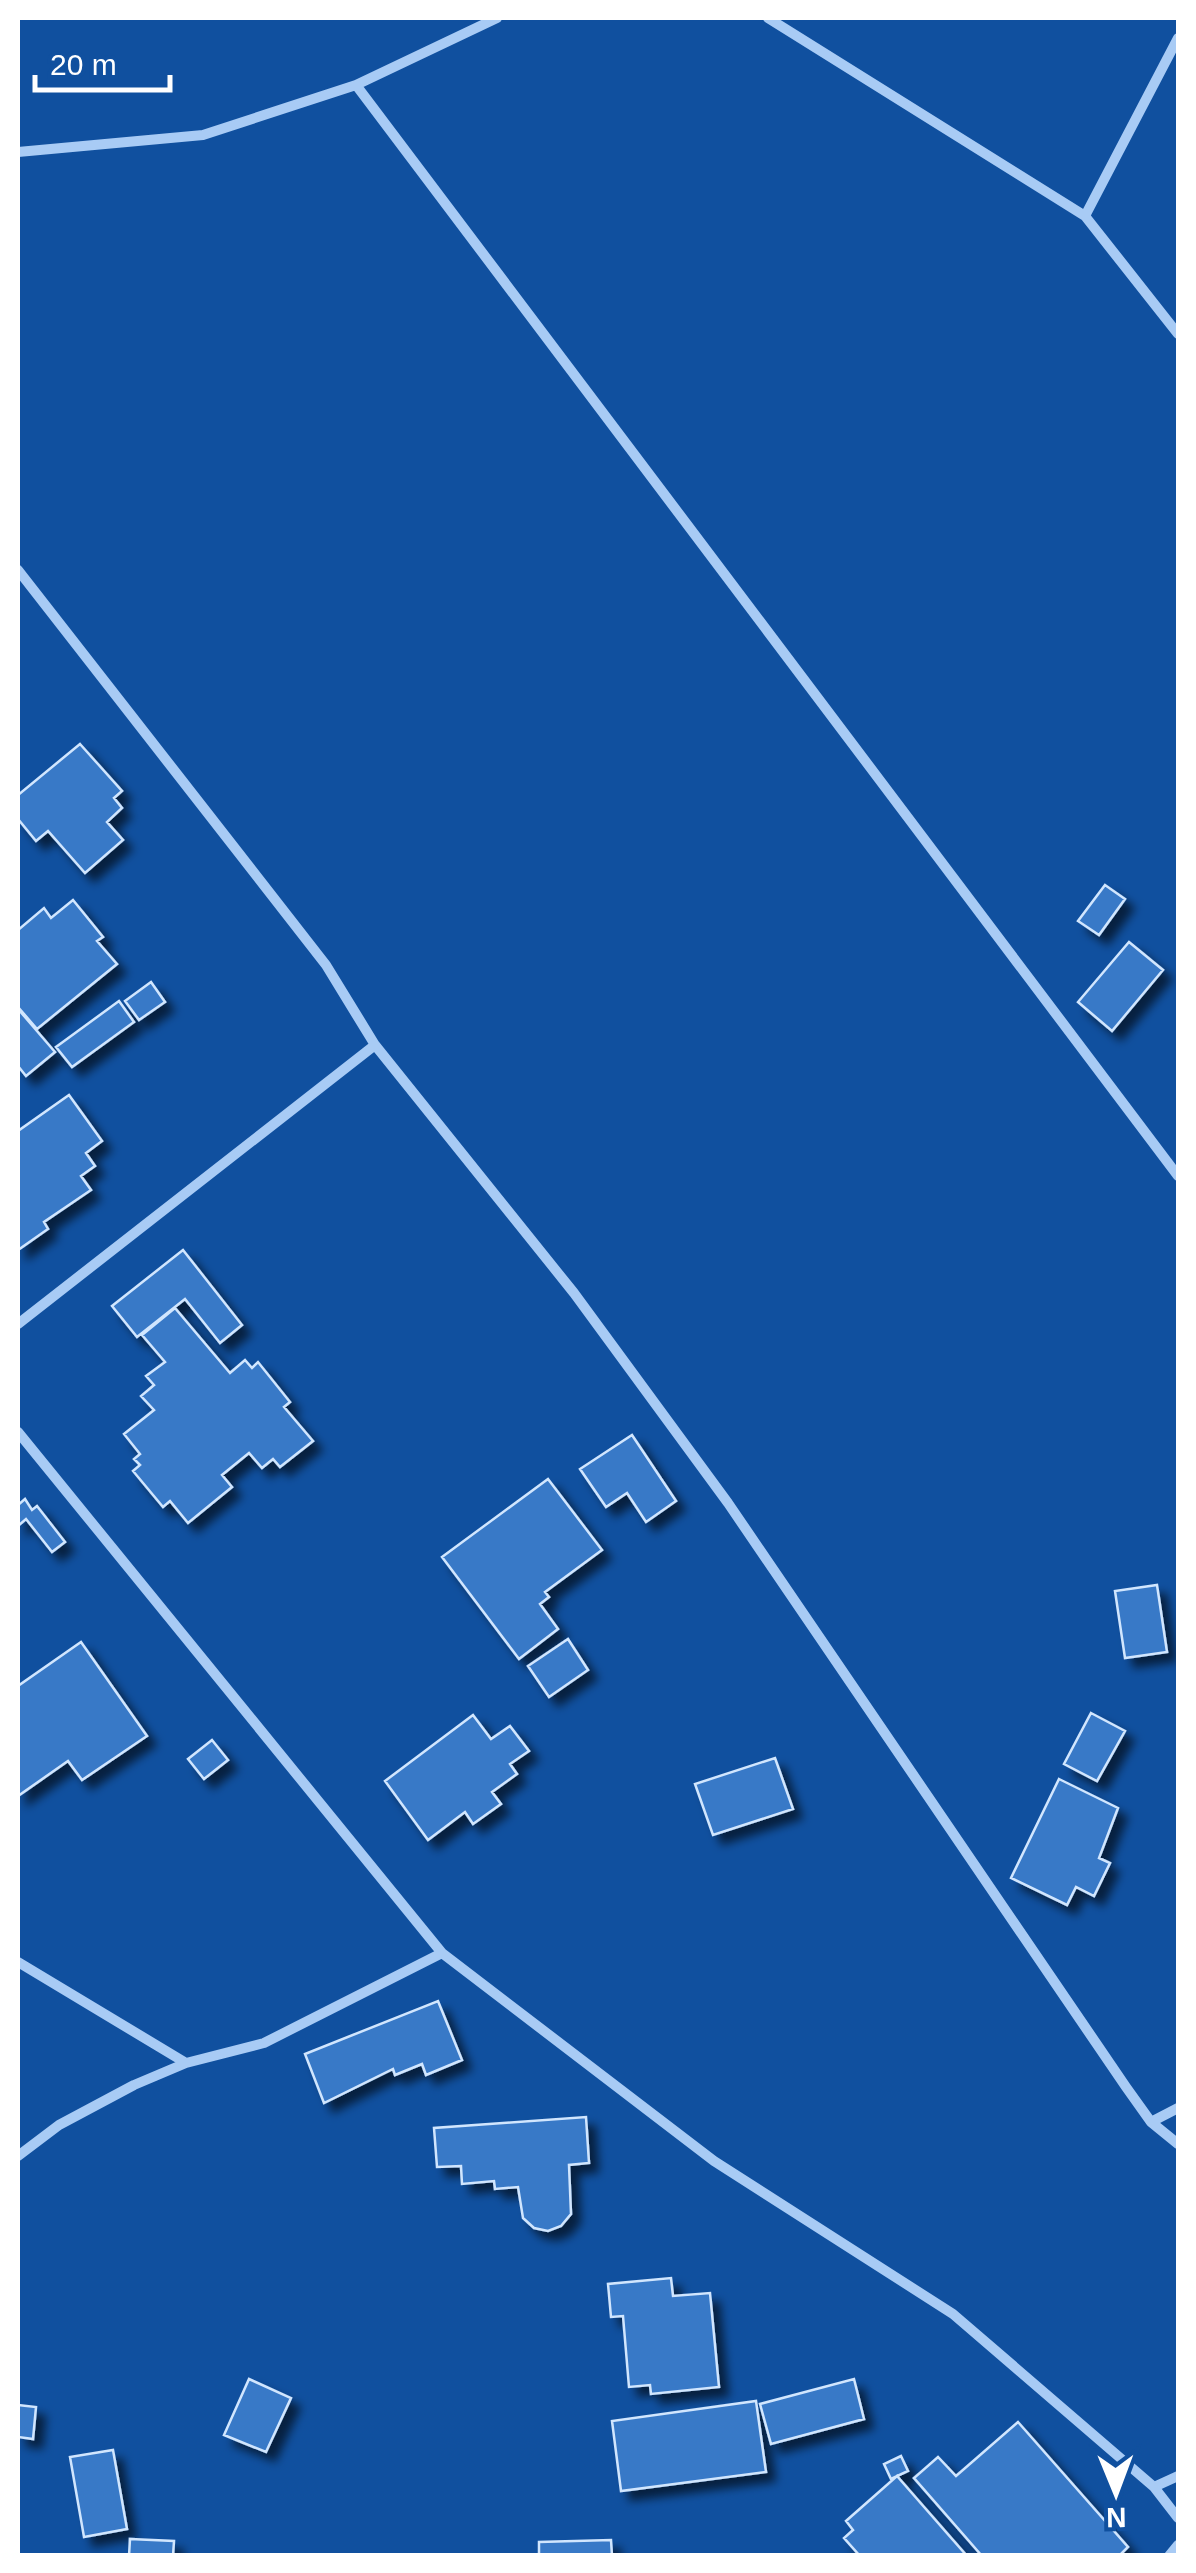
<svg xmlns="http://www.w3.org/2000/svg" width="1196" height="2573" font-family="Arial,sans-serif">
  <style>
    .building { fill: #3979c7; stroke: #d1e6fe; stroke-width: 2.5; filter: url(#shadow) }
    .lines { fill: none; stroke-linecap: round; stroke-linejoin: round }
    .minor { stroke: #a8cbf5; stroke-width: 10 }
  </style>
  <defs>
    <filter id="shadow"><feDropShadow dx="9" dy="9" stdDeviation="5" flood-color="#0009"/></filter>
  </defs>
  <rect width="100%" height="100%" fill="#10509f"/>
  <!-- building -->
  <path class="building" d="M80,744L122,791L114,798L122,808L107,822L123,840L85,873L48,831L36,841L18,819V795Z
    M1105,885L1125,899L1099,935L1078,921Z
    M73,900L103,937L97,941L117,964L37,1029L18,1007V930L44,908L51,918Z
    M1129,942L1163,970L1112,1031L1078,1002Z
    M151,982L165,1002L139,1020L125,1001Z
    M119,1001L134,1022L72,1067L56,1047Z
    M18,1009L55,1052L26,1076L18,1066Z
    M69,1095L102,1141L86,1153L95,1166L81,1176L91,1190L44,1222L48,1229L18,1250V1131Z
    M183,1250L242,1325L220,1343L185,1299L137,1337L112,1306Z
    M175,1308L230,1373L245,1360L252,1368L258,1362L290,1402L284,1407L313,1441L280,1467L273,1459L262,1468L249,1453L222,1475L232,1487L188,1523L170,1501L163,1507L133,1471L140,1465L134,1459L140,1454L124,1434L154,1410L141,1396L154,1385L146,1376L165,1362L142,1335Z
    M632,1435L676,1501L646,1522L627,1493L606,1507L580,1469Z
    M548,1479L602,1550L545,1592L549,1597L540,1604L558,1629L519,1659L442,1557Z
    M25,1499L32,1510L37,1506L65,1542L52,1552L26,1519L18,1526V1505Z
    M1157,1585L1167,1652L1125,1658L1115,1591Z
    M568,1639L588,1670L549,1697L528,1666Z
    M81,1642L147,1736L82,1780L68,1761L18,1796V1686Z
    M1091,1713L1125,1731L1097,1781L1064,1764Z
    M473,1715L491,1739L510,1726L529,1751L510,1764L517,1774L492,1792L501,1804L473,1824L465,1812L428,1840L385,1781Z
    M212,1740L228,1760L204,1779L188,1759Z
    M775,1758L793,1809L713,1835L695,1784Z
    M1059,1779L1118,1808L1099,1858L1110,1863L1094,1896L1076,1887L1067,1905L1011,1878Z
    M438,2001L462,2060L426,2075L422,2064L395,2075L393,2069L324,2103L305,2054Z
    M586,2117L589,2163L569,2165L571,2214L561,2226L548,2231L534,2228L523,2218L518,2187L495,2189L494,2181L462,2184L461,2166L437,2167L434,2128Z
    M671,2278L673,2296L710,2293L719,2387L651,2394L650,2385L629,2387L623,2316L611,2317L608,2284Z
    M249,2379L291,2398L266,2452L224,2435Z
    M854,2379L864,2419L771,2444L760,2404Z
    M756,2401L766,2472L621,2491L612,2421Z
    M18,2405L36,2407L33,2439L18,2437Z
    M1018,2422L1128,2547L1119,2556H982L914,2478L938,2457L956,2476Z
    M113,2450L127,2529L84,2537L70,2457Z
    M901,2456L908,2471L891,2479L884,2464Z
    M897,2476L967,2556H860L844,2538L853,2530L846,2521Z
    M130,2539L174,2541L173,2556H129Z
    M611,2540L612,2556H539V2542Z"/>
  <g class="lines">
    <!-- minor -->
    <path class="minor" d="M768,18L1085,216L1178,38
      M356,85L1178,1176
      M18,152L203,135L356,85L497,18
      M1085,216L1178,334
      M18,570L326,965L375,1045L574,1293L728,1503L1126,2087L1151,2122L1178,2144
      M18,1324L375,1045
      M18,1432L442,1953L714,2161L953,2314L1154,2487L1178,2518
      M18,1962L186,2063
      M1151,2122L1178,2108
      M18,2156L59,2125L134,2085L186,2063L264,2043L442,1953
      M1154,2487L1178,2476
      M1169,2556L1178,2545"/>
  </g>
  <!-- border -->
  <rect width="1196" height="2573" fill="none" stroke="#ffffff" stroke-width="40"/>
  <!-- north arrow -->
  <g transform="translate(1116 2493) rotate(179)" stroke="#10509f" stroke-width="8" paint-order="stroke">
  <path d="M0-8L18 38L0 25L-18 38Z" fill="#ffffff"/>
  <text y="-15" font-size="28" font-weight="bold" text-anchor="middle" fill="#ffffff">N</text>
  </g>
  <!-- scale -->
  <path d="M35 75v15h135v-15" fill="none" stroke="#ffffff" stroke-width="5"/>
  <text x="50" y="75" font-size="30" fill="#ffffff" stroke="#10509f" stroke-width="8" paint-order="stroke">20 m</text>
</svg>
